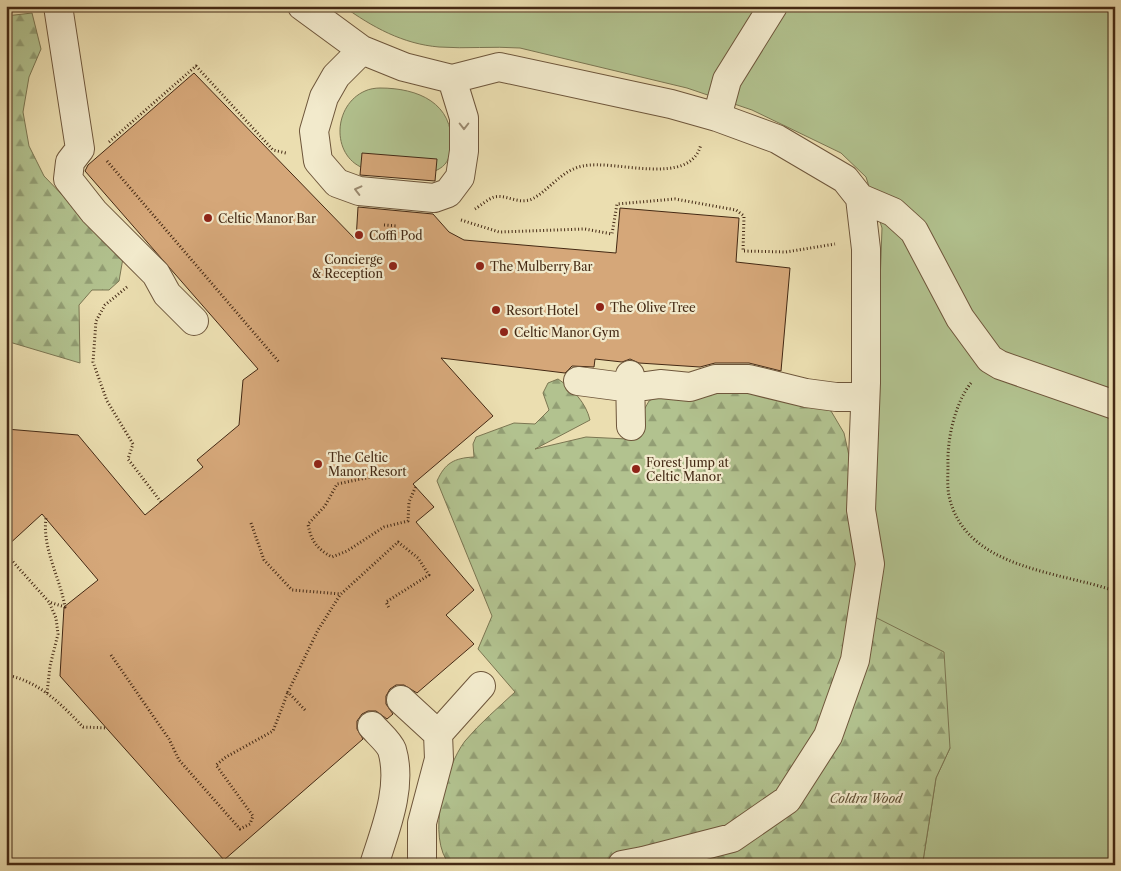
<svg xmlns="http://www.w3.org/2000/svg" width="1121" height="871" font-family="'Libre Caslon Text',serif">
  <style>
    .green { fill: #b2c28f; stroke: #7b7652 }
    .forest { fill: url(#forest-firs); stroke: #7b7652 }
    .building { fill: #d5a779; stroke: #442914 }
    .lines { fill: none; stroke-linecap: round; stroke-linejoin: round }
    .minor-casing { stroke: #6e563b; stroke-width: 30 }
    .path { stroke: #442914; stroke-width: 3; stroke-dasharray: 1 2.5; stroke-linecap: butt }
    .minor { stroke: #f2eacc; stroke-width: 28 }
    .oneway { stroke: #9b8a70 }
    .poi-dot { fill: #8f2418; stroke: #f2eacc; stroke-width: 2 }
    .labels { text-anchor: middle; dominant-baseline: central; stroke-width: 4.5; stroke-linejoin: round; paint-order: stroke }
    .poi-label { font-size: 12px; fill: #442914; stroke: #f2eacc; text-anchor: start }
    .park-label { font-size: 12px; font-style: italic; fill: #604f33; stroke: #f2eacc }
  </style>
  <defs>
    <pattern id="forest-firs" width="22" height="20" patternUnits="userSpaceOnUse" patternTransform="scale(1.25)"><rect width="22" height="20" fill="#b2c28f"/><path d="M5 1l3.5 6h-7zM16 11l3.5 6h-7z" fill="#929e74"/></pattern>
  </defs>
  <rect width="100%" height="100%" fill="#ebdeb0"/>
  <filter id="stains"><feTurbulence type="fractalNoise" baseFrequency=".004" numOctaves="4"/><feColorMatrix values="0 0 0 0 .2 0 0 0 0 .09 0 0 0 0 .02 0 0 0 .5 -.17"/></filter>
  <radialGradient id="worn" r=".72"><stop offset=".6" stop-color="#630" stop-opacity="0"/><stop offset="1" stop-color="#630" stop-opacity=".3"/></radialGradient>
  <!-- green -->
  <path class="green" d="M343,6H1115V865H932L923,861L936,778L950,748L863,611L866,383L880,284L882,228L866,177L841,153L752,110L687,88L520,48C493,46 466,49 439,47C403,44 372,27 343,6Z
    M380,88C418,88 454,103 451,146C450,158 447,166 435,171L363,168C331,155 333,105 365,91C369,89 375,88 380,88Z"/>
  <!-- forest -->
  <path class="forest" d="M32,13L41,49L29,77L23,112L29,146L44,176L123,258L119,281L109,290H92L79,305L80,363L6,341V16Z
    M558,379C573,389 586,403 590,420L535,449L586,437L627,439L643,427L640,417L649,401L665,392L718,383L812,402L831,411L844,433L861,510L863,611L944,652L950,748L936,778L923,861L932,865H450C426,838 445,767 465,741C480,723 498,708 515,692L478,649L492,616L437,481C445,463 454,458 474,457L473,444L476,437L514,423L535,424L549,410L543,393L548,383Z"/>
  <!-- building -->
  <path class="building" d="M194,73L356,240L358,207L433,214L449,232L464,240L616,253L620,208L739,218L736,262L790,268L781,371L749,363H715L700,367L639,363L630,359L622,362L595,359L594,367L572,366L565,373L441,358L493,416L413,484L434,507L416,522L474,590L446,615L474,644L417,693L404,685H396L390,689L386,696V704L393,714L387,719L376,711H368L362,714L357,721V729L363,739L224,860L60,676L64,607L98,580L42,514L6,547V429L78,435L145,515L203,467L197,460L239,425L243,380L258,369L85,171L88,165Z
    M362,153L437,159L435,181L360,175Z"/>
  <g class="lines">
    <defs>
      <path id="minor" d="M58,6L80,149L70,162L68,179L94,212L156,274L167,294L194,321
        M302,6L362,50L404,67L452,79L499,67L671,104L717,117L777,139L845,179L860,198L893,212L914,231L960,318L990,359L1000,365L1115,405
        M362,50L336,76L324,97L314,131L318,161L337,183L359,191L434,198L448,193L460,177L464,151V118L452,79
        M717,117L727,80L773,6
        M630,375L631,426
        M578,381L631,388L660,384L690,387L715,379H749L806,393L836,397H865
        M401,700L438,734L439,759L422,823V865
        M372,726C378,733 389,742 392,750C403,787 385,830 374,865
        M438,734L481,686
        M622,865L643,861L732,838L787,800L828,736L855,660L870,564L861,510L866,383V249L860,198"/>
    </defs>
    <!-- minor casing -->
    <use href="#minor" class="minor-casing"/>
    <!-- path -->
    <path class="path" d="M109,142L196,66L273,150L286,153
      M107,161L279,362
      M475,209C480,206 488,199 494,197C507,194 518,205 532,199C550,190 561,170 583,166C615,159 691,188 701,144
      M461,220L499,232L585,229L612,234L617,204L675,199L736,210L744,216L743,251L786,252L835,244
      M384,225L397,226
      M127,287L105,305L96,321L93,362L107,401L133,444L128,459L161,502
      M971,383C955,403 947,439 948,465C948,475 947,486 949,496C965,569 1058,571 1115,591
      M390,473L337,484L325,506L308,524C311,541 317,549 332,557L347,551L384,527L408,521L409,502L416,486
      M251,523L264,560L292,590L341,594L398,542L418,558L429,575L386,602L389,608
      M6,554L49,602L65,607C60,577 42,549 46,518
      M111,655L169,739L179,760L240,829L250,824L253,816L216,765L226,757L273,731L288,692
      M6,675C39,681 61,704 83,727L107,728
      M47,693L50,666L58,634L56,618L49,602
      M305,710L288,692L318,630L340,595"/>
    <!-- minor -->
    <use href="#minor" class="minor"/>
  </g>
  <!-- one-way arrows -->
  <defs><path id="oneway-chevron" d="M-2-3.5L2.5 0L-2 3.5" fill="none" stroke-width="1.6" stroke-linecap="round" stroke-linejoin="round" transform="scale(1.25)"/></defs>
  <g class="oneway">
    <use href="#oneway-chevron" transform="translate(464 126) rotate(90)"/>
    <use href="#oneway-chevron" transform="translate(358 190) rotate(-166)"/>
  </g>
  <!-- markers -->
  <g class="poi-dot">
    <circle cx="208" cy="218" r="5"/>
    <circle cx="359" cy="235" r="5"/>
    <circle cx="393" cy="266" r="5"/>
    <circle cx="480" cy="266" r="5"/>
    <circle cx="600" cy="307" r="5"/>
    <circle cx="496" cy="310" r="5"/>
    <circle cx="504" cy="332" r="5"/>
    <circle cx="318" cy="464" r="5"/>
    <circle cx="636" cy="469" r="5"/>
  </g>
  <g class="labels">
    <!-- poi labels -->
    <g class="poi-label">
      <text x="218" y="218">Celtic Manor Bar</text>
      <text x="369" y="235">Coffi Pod</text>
      <text x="383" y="259" text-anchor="end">Concierge<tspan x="383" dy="14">&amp; Reception</tspan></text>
      <text x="490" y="266">The Mulberry Bar</text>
      <text x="610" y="307">The Olive Tree</text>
      <text x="506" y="310">Resort Hotel</text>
      <text x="514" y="332">Celtic Manor Gym</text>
      <text x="328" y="457">The Celtic<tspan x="328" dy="14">Manor Resort</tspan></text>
      <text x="646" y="462">Forest Jump at<tspan x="646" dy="14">Celtic Manor</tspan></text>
    </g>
    <!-- park labels -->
    <g class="park-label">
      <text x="866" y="798">Coldra Wood</text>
    </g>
  </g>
  <!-- margin -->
  <rect width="1121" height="871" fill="none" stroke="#ebdeb0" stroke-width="25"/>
  <rect x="8" y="8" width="1106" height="856" fill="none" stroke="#442914" stroke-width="2.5"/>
  <rect x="12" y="12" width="1096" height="846" fill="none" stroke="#442914"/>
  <rect width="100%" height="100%" filter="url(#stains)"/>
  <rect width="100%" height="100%" fill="url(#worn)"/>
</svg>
